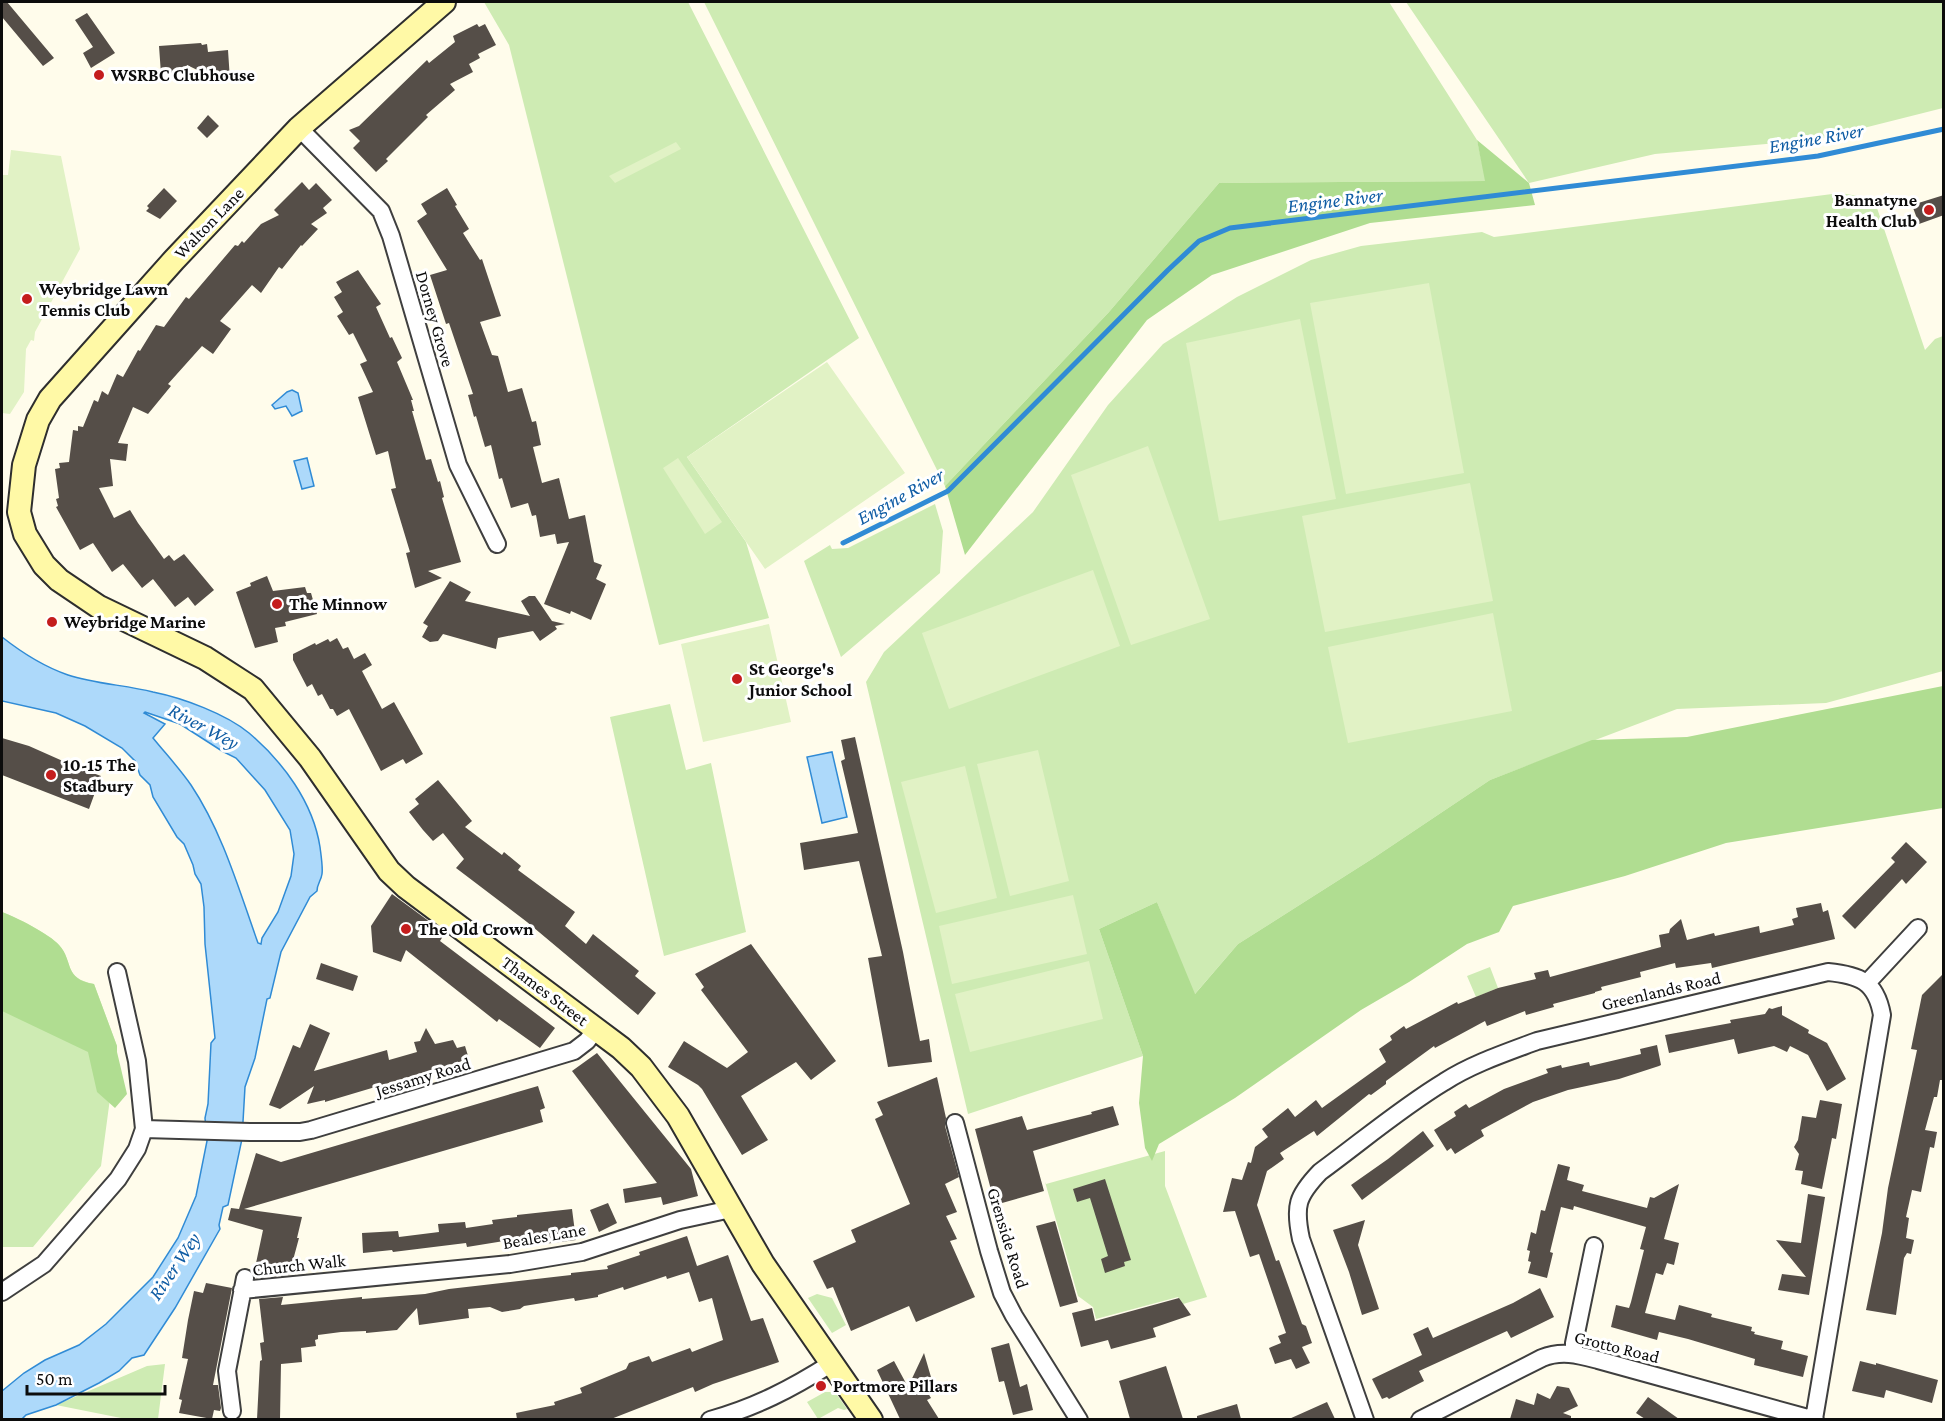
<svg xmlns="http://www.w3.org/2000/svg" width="1945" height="1421" font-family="'Crimson Pro',serif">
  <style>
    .green { fill: #ceebb3 }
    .forest { fill: #b0dd91 }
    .pitch { fill: #e1f2c5 }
    .water { fill: #add9fa; stroke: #308bd5; stroke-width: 1.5; fill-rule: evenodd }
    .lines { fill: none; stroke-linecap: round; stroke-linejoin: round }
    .stream { stroke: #308bd5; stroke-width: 5 }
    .building { fill: #554e48 }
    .street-casing { stroke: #3f3f3f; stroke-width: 20 }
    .secondary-casing { stroke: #2e2e2e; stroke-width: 26 }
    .street { stroke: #fff; stroke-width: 16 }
    .secondary { stroke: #fff9a6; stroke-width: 22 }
    .poi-dot { fill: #c41d1d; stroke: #fff; stroke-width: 2 }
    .labels { text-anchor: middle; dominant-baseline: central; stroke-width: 6; stroke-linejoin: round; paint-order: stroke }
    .poi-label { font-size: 18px; font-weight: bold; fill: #0c0c0c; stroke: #fff; text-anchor: start }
    .street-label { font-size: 18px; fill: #0c0c0c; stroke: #fff }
    .water-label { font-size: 20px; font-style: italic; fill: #0f5ca4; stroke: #fff }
  </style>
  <rect width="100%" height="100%" fill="#fffceb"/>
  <!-- green -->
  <path class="green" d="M484,2H688L859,338L687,457L746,542L769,618L659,645L509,45Z
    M704,2H1389L1477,140L1486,181L1219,183L1109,312L945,486Z
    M1406,2H1943V108L1820,139L1655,154L1529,183Z
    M1840,193L1864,197L1877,208L1925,350L1935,339L1943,336V671L1826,703L1677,709L1490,780L1375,857L1238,944L1194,995L1157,902L1099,929L1143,1056L968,1114L866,682L884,652L1033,512L1108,405L1163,344L1237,297L1311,260L1361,246L1482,232L1494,237Z
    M935,504L943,531L940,573L841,657L804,561L830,545L832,549L848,548Z
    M670,704L686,770L711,763L746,932L664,956L610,717Z
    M2,912C14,916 51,935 59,945C74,962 63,978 94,984L117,1046L101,1166L33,1247H2Z
    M1490,967L1498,988L1476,997L1467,976Z
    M1165,1151V1186L1207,1297L1183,1304L1178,1297L1096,1319L1093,1307L1078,1296L1045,1182L1046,1184Z
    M817,1294L832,1298L846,1325L832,1333L808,1298Z
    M165,1364L158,1419H126L56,1405L147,1366Z
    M825,1392H835L847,1409L844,1410L838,1408L818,1419L807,1402Z"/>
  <!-- forest -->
  <path class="forest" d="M1477,140L1529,183L1535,205L1370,223L1212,275L1147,320L965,555L945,486L1109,312L1219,183L1485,181Z
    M1943,686V808L1726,843L1625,876L1513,906L1499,932L1467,944L1409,982L1361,1010L1235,1098L1159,1144L1152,1161L1145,1148L1139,1103L1143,1056L1099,929L1157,902L1195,994L1238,944L1375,857L1490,780L1592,740L1687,737Z
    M2,912C14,916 51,935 59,945C74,961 63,979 94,984L117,1046V1052L127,1094L115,1108L97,1092L88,1052L2,1011Z"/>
  <!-- pitch -->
  <path class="pitch" d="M676,142L681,149L615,183L609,176Z
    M11,150L61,156L80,249L35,332L34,341L31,340L26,349L24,392L10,414L2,413V175H8Z
    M1429,283L1464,473L1346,494L1310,303Z
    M1300,319L1336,499L1219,521L1186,343Z
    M827,362L905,473L765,569L687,457Z
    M1148,446L1210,619L1131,645L1071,475Z
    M678,458L722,522L705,534L663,468Z
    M1470,483L1493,601L1325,632L1302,516Z
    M1093,570L1120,646L949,709L922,633Z
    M1493,613L1512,711L1348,743L1328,647Z
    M769,624L791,722L703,742L681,644Z
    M1038,750L1069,881L1010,896L977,764Z
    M965,766L997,898L936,913L901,782Z
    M1073,895L1087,954L952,984L939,926Z
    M1089,961L1103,1019L970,1052L955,994Z"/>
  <!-- water -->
  <path class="water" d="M292,390L298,393L302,411L292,416L286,406L275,409L272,405L287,392Z
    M307,458L314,486L302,489L294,461Z
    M2,637C21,652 45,667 68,675C95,684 126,685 153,692C183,698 226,714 249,733C283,762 313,802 320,847C321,855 323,867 322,874C321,881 317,884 317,891L310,897L281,952L270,998L267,999L255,1058L245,1087L242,1139L228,1205L223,1207L219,1225L220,1229L175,1308L144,1355L132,1358L119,1371L99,1383L56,1405L26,1415L21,1420L2,1419V1391L24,1373L45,1360L79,1345L106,1324L153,1277L178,1238L196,1196L207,1141L205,1118L208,1104L211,1043L215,1038L205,944L204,907L201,884L195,874L193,865L184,844L177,837L153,797L150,785L140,775L135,761L122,748L85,726L56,713L2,701ZM145,712L180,724L222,751L236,758L265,790L290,830L294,854L291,876L278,912L262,938L261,944L258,943C239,890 223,833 191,785C180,769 166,754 153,738L165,724L144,713Z
    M832,752L847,817L822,823L807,757Z"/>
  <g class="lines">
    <!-- stream -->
    <path class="stream" d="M843,543L948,491L1168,270L1199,241L1230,228L1818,156L1944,129"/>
  </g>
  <!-- building -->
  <path class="building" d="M2,2H7L54,58L43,66L2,17Z
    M87,13L115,53L91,68L83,53L93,47L75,20Z
    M477,24L479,27L485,24L496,45L478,54L480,58L469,64L473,72L450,84L455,90L426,115L428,117L386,159L388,161L376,172L353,148L360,141L349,130L359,126L427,60L429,63L455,42L453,36Z
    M201,43L202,45L207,44L208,52L228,50L230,80H218L187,65V72L161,74L159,46Z
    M208,115L219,126L207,138L197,128Z
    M302,182L309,190L316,183L332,200L323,208L327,213L311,224L318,229L302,246L301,245L282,269L279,267L261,293L252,285L220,321L231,329L213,354L202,346L168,384L171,386L148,414L133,407L118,443L128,444L126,461L110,459L113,486L99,488L114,518L130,510L138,523L164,559L169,555L174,561L184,554L214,590L195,606L188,597L175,607L153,579L142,588L123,564L112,572L93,543L80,550L56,507L58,506L56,499L59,498L55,469L60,468L59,463L69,462L73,430L78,431V426L83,427L94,400L98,402L102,391L108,395L117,374L123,377L138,350L140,351L156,325L164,327L186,297L189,299L235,245L238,246L242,241L244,243L261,224L279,215L274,210Z
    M164,188L177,201L160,219L146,211L149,208L147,206Z
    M447,188L457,205L455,206L469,229L463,233L480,260L482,259L501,316L480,322L492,355L498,356L508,392L522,388L532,422L536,421L541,445L533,447L542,483L559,478L569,519L585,515L594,562L602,565L596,579L606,584L591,620L571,611L570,614L544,604L569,542L557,544L555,534L540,537L536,515L532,516L528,503L511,508L502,478L499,479L491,445L485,447L476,416L474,417L468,395L473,394L449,323L446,324L430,275L447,270L417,221L427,214L421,204Z
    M1944,195V215L1919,224L1912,205Z
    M358,270L381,304L376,307L390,338L392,337L402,358L397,362L413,400H411L414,411H412L426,460L431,459L438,482L440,481L444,497L442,498L461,562L428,571L442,578L415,588L406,553L410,552L391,489L396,488L388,451L376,455L358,397L373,392L360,364L367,361L353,333L349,335L337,316L343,312L334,297L342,292L336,282Z
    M267,576L273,591L305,587L307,593H311L317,614L285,622L286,626L275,628L278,642L255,648L236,592L251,586L250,583Z
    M450,581L471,592L465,601L530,616L521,601L529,596H535L552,621L565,624L555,626L557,629L540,641L533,631L498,638L496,649L443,634L438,641L430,642L422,637L428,626L423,623Z
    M337,638L343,649L348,647L354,659L365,653L372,665L362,671L382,709L394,702L423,754L406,764L403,759L381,771L349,709L337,716L333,709H330L322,694L318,696L312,684L307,687L293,660V654L315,643L316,645L328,639L330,642Z
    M855,737L903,952L920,1041L929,1039L932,1062L888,1067L868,958L882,956L859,861L804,870L800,843L858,833L841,761L845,759L841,740Z
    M2,738L29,746L74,766L101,776L89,809L2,775Z
    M438,780L472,821L465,827L502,855L504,852L521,866L518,870L575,912L565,926L586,944L593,934L639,971L635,976L656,993L638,1015L527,922L456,868L464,859L443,833L433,841L423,830L409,812L419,804L415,799Z
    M1906,842L1927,862L1906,884L1902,879L1855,929L1842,916L1895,862L1891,858Z
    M392,894L445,933L440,941L555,1028L540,1048L499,1019L497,1022L406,950L401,962L373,952L371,926Z
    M1821,903L1823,912L1828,910L1835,939L1712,968L1711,963L1676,968L1675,963L1640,972L1641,977L1601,987L1602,990L1595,992V993L1553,1004L1554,1007L1526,1015L1525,1011L1487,1026L1485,1021L1435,1048L1434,1046L1386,1081V1084L1371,1095L1369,1094L1317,1136L1314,1131L1280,1153L1284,1159L1267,1171L1257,1205L1276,1261L1279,1260L1302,1324L1306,1326L1312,1343L1302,1347L1310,1363L1296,1369L1291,1359L1275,1364L1269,1348L1281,1343L1278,1336L1286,1333L1259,1254L1250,1257L1235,1211L1223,1212L1232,1178L1242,1180L1248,1162L1251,1163L1255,1147L1268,1137L1262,1129L1288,1108L1295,1117L1316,1100L1322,1108L1386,1062L1379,1049L1392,1040L1390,1036L1404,1026L1406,1029L1457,1002L1458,1004L1498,988L1536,979L1534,973L1548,970L1550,977L1661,947L1659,935L1669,933L1670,929L1681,919L1687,940L1714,933L1715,936L1759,926L1760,933L1794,925L1792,919L1798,917L1796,908Z
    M751,944L836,1061L811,1080L796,1062L741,1096L768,1140L742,1155L702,1089L698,1085L668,1067L684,1041L727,1068L748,1052L701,990L704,987L695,974Z
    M321,963L358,976L353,991L316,979Z
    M1944,973V1080H1940L1937,1097H1934L1925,1130L1937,1132L1934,1148L1930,1147L1921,1192L1912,1190L1906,1217L1909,1218L1906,1238L1914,1240L1911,1254L1907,1253L1904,1258L1896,1315L1866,1310L1882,1233L1888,1188L1917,1050L1911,1049L1922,995Z
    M1782,1006V1015L1809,1030L1808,1033L1827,1043L1846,1079L1827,1091L1808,1055L1790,1046L1787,1052L1774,1046L1738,1054L1734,1039L1669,1053L1665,1035L1731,1023L1730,1020L1765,1014L1769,1008L1772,1009Z
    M310,1024L330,1033L314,1071L387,1050L389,1060L417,1052L414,1042L420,1041L426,1028L435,1044L453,1040L457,1048L465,1046L469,1059L325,1102V1100L307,1104L314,1086L280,1109L269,1105L293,1045L300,1048Z
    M1657,1045L1661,1065L1659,1066L1619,1079L1568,1090L1533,1102L1481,1130L1484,1136L1455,1154L1451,1148L1447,1151L1434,1130L1456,1116L1454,1112L1466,1104L1469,1108L1504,1089L1548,1073L1546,1069L1561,1065L1562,1068L1589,1062L1590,1066L1641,1054L1640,1049Z
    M597,1053L691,1169L698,1196L663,1205L661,1197L625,1203L623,1189L657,1183L572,1071Z
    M937,1077L946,1118L945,1126L959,1177L945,1184L957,1212L946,1216L957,1239L950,1241L975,1297L916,1322L909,1306L851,1331L833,1287L827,1289L813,1261L856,1242L851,1230L910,1204L875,1119L883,1115L877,1102Z
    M538,1086L545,1108L540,1110L543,1122L244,1209L302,1217L297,1238H299L289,1275L256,1278L255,1268L263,1230L228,1220L231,1208L239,1209L256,1153L281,1162Z
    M1820,1100L1842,1104L1836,1139L1832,1138L1822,1189L1801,1184L1803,1171L1795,1170L1799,1154L1794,1147L1798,1140L1802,1116L1816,1118Z
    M1113,1106L1119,1125L1033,1151L1044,1191L995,1205L975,1129L1022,1116L1027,1130L1092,1114L1091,1112Z
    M1423,1131L1434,1146L1362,1200L1351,1185L1388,1159Z
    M1558,1164L1570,1167L1567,1180L1584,1185L1582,1191L1647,1208L1650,1197L1654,1198L1679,1184L1664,1239L1679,1243L1674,1265L1667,1263L1663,1275L1656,1273L1645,1313L1675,1320L1679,1305L1712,1314L1711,1317L1752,1327L1751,1331L1755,1332L1754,1334L1783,1341L1781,1349L1808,1356L1803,1377L1754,1365L1755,1359L1688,1339L1659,1332L1657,1340L1611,1327L1616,1305L1629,1308L1631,1302L1644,1250L1640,1249L1646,1227L1574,1206L1573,1210L1561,1207L1550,1252L1553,1253L1547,1278L1528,1273L1531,1262L1528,1261L1530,1251L1527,1250L1531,1232L1536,1234L1541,1210L1545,1211Z
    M1105,1179L1131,1260L1124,1262L1125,1266L1105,1273L1101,1259L1108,1256L1090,1198L1077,1202L1073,1189Z
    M1808,1194L1825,1197L1809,1295L1778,1290L1782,1274L1806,1277L1776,1240L1801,1243Z
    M608,1203L617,1223L599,1232L590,1210Z
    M572,1209L576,1240L505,1249L504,1241L467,1247L466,1243L393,1252L392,1250L363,1253L362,1233L398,1231L399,1237L439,1232L438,1224L465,1222L466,1228L493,1224L492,1220L517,1217V1215Z
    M1365,1220L1358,1245L1379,1309L1362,1315L1349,1272L1333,1230Z
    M1055,1221L1078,1302L1060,1307L1036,1226Z
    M687,1236L697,1266L728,1255L751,1321L763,1318L779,1362L713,1384L695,1392L693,1387L611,1419H517L516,1413L555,1405L554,1402L582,1393L580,1388L626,1369L629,1363L649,1356L652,1362L690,1348L692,1352L723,1340L712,1298L699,1302L689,1272L667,1279L666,1276L624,1290L623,1287L598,1295V1297L575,1301L574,1298L524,1306L520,1309L502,1312L490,1307L468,1309L469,1318L419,1325L417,1308L397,1330L366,1333V1331L341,1332L318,1335V1339L315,1340L316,1346L301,1348L302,1362L281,1364L280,1419H257L260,1361L262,1360L260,1343L264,1342L259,1299L283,1297L281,1305L362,1297V1299L425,1294L449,1289L571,1275V1273L608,1269L607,1266L640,1255L639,1252Z
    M206,1283L232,1288L213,1385H218L221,1408L220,1411L214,1410L212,1419L179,1413L182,1400L179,1399L188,1359L182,1358L188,1320L194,1291L203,1293Z
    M1540,1288L1554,1317L1511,1338L1507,1331L1419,1371L1424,1381L1389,1399L1387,1397L1382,1399L1372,1379L1422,1355L1413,1334L1428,1327L1433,1338L1513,1303Z
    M1179,1298L1191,1315L1153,1328L1156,1337L1111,1349L1108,1340L1081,1347L1072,1313L1092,1308L1095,1321Z
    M1009,1343L1020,1387L1027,1384L1033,1410L1013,1415L1004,1381L999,1382L991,1348Z
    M924,1353L933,1384L925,1388L931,1398L927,1400L939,1419H900L877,1370L894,1361L908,1387Z
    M1860,1361L1876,1365V1363L1938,1380L1932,1403L1886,1390L1884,1398L1852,1391Z
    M1166,1366L1183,1419H1130L1119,1381Z
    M1557,1386L1569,1388L1578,1406L1563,1413L1571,1416V1419H1510L1516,1399L1534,1405L1537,1393L1550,1399Z
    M1648,1397L1679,1419H1645L1636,1413Z
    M1327,1402L1335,1419H1289Z
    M1237,1404L1241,1419H1197V1416Z"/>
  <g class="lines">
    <defs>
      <path id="street" d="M299,128L381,211L391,236L458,465L497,544
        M1867,983L1918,928
        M955,1123L989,1251L1002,1293L1014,1316L1079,1420
        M144,1129L250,1132H300L311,1130L574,1051L587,1041L596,1029
        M242,1290L510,1264L582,1252L680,1220L731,1209
        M2,1292L44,1264L118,1179L137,1149L144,1129L137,1061L117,972
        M1574,1354V1343L1594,1246
        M232,1411L227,1371L245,1278
        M710,1420C756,1407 791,1389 832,1363
        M1365,1420L1301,1239C1294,1206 1297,1196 1320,1172C1361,1142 1401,1108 1444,1082C1472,1064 1505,1053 1537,1041L1828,972C1859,975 1876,981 1882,1015L1814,1419
        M1420,1420L1542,1358C1562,1350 1579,1355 1598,1360L1815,1420"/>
      <path id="secondary" d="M444,2L299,128L174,260L50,399L38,420L24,465L19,512L25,534L44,565L59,580L99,607L205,658L253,689L310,758L389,871L406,887L621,1048L641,1067L678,1116L763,1264L871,1420"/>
    </defs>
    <!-- street casing -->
    <use href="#street" class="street-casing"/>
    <!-- secondary casing -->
    <use href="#secondary" class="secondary-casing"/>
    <!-- street -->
    <use href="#street" class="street"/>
    <!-- secondary -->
    <use href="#secondary" class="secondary"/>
  </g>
  <!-- markers -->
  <g class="poi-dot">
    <circle cx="99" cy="75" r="6"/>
    <circle cx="1929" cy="210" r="6"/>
    <circle cx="27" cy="299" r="6"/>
    <circle cx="277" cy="604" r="6"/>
    <circle cx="52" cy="622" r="6"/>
    <circle cx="737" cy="679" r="6"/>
    <circle cx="51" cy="775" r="6"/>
    <circle cx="406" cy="929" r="6"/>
    <circle cx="821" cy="1386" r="6"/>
  </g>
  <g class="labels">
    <!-- poi labels -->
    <g class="poi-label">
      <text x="111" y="75">WSRBC Clubhouse</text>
      <text x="1917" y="200" text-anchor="end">Bannatyne<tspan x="1917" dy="21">Health Club</tspan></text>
      <text x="39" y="289">Weybridge Lawn<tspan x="39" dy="21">Tennis Club</tspan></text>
      <text x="289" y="604">The Minnow</text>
      <text x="64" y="622">Weybridge Marine</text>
      <text x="749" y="669">St George's<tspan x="749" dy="21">Junior School</tspan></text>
      <text x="63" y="765">10-15 The<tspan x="63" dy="21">Stadbury</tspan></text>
      <text x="418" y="929">The Old Crown</text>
      <text x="833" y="1386">Portmore Pillars</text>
    </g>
    <!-- street labels -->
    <g class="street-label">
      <text transform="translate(209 223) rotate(-46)">Walton Lane</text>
      <text transform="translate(435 319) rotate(74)">Dorney Grove</text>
      <text transform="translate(545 991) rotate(37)">Thames Street</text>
      <text transform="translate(1661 991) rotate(-13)">Greenlands Road</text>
      <text transform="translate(423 1077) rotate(-17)">Jessamy Road</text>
      <text transform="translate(544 1236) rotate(-10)">Beales Lane</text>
      <text transform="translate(1008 1238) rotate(73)">Grenside Road</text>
      <text transform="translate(299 1265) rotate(-6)">Church Walk</text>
      <text transform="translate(1617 1347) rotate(14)">Grotto Road</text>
    </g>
    <!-- water labels -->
    <g class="water-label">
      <text transform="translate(1816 138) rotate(-10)">Engine River</text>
      <text transform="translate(1335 200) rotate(-7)">Engine River</text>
      <text transform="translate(900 496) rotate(-29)">Engine River</text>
      <text transform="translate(204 726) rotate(28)">River Wey</text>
      <text transform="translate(174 1266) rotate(-56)">River Wey</text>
    </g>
  </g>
  <!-- border -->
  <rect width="1945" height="1421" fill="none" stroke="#0c0c0c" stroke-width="6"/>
  <!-- scale -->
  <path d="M27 1385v9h138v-9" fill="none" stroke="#0c0c0c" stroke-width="3"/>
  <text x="36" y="1385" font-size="18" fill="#0c0c0c" stroke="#ffffff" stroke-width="4.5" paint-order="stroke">50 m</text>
</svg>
